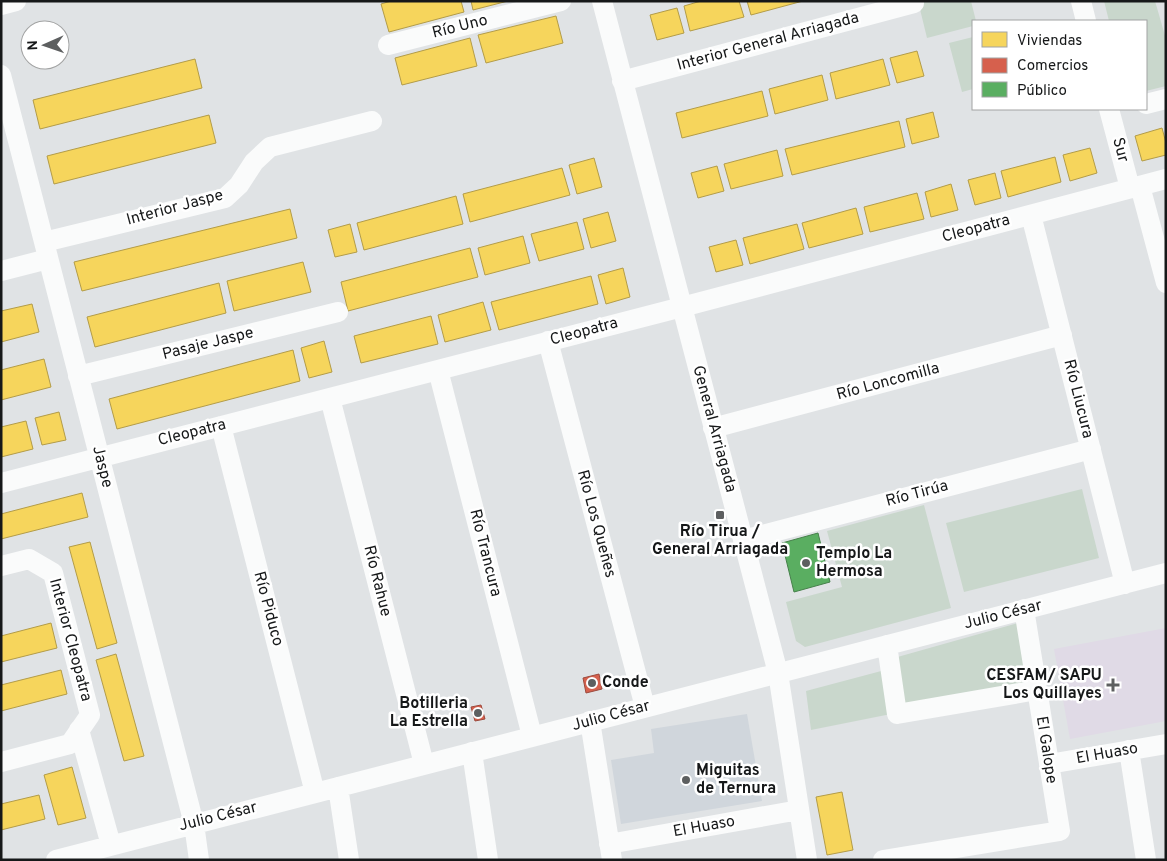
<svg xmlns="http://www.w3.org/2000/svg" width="1167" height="861" font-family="Overpass,sans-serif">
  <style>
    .built { fill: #d0d6dc }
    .medical { fill: #e0dae6 }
    .green { fill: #c9d7cc }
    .homes { fill: #f6d55c; stroke: #b39c48 }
    .shops { fill: #d6604d; stroke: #9c4a3d }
    .public { fill: #5aae61; stroke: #46814b }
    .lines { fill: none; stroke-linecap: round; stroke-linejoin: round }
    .minor { stroke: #fafbfb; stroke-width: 20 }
    .poi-dot { fill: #5d5f60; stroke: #fff; stroke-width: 2 }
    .labels { text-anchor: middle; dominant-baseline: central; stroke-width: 5; stroke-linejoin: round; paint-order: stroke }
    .street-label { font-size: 16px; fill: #161819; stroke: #fff }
    .poi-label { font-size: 16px; font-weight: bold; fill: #161819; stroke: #fff; text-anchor: start }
  </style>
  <rect width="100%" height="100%" fill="#e0e3e5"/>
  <!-- built -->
  <path class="built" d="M747,714L762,801L621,824L611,760L654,753L651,729Z"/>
  <!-- medical -->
  <path class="medical" d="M1166,628V721L1070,739L1054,649Z"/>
  <!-- green -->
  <path class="green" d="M918,1H971L976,21H973V26L927,38Z
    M1104,1H1155L1166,39V86L1146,91V21H1109Z
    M973,37V89L962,92L949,43Z
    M1082,489L1099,558L964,592L946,523Z
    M924,505L951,608L805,647L796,641L786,602L842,587L827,531Z
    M1018,623L1027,686L902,708L894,658Z
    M885,670L891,714L811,730L806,691Z"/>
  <!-- homes -->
  <path class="homes" d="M391,1H461L464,12L389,32L381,4Z
    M471,1H508L473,10Z
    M701,1H739L744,17L690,31L684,6Z
    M747,1H803L751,15Z
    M677,8L684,33L657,40L650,15Z
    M556,16L563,43L486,63L478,35Z
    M470,38L477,66L402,85L395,58Z
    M917,51L924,76L897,83L890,58Z
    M195,59L202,88L40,129L33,100Z
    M883,59L890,85L836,99L830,73Z
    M822,75L828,100L775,114L769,89Z
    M762,91L768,116L682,138L676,113Z
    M933,112L939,137L912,144L906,119Z
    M209,115L216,143L54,184L47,156Z
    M899,121L905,147L792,175L785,149Z
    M1162,128L1166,143V155L1142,161L1135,136Z
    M1090,148L1097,173L1070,181L1063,155Z
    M777,150L783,176L731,189L724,164Z
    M1055,157L1061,182L1008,197L1001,171Z
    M594,158L602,187L577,194L569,165Z
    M717,166L724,191L698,198L691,173Z
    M562,168L570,195L470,222L463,194Z
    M995,173L1001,198L975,205L968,180Z
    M951,184L958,210L931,217L925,192Z
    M917,193L924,219L870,232L864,207Z
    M456,196L463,224L364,250L357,223Z
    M856,208L863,234L809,248L802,223Z
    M290,209L297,238L82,291L74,262Z
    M608,212L616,241L591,248L583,219Z
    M577,222L584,249L539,261L531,234Z
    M350,224L357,252L335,257L328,230Z
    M797,224L804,249L750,264L743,238Z
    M523,236L530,263L485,275L478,248Z
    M736,240L743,265L716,272L709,247Z
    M470,248L478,277L348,311L341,282Z
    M303,262L311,292L234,311L227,281Z
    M623,268L630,297L606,304L598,275Z
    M591,276L598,304L499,330L491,302Z
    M219,283L226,313L95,347L87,317Z
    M483,302L491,330L445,342L438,315Z
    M32,304L39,332L1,342V311Z
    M431,316L438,344L361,363L354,336Z
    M324,341L332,372L309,378L301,348Z
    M293,350L300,381L117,429L109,399Z
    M44,359L51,387L1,400V370Z
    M59,412L66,440L42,445L35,418Z
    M26,421L33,449L1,457V427Z
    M82,493L88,517L1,539V514Z
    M90,542L117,643L97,649L69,547Z
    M51,623L57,648L1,662V636Z
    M116,654L144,756L124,761L96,660Z
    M61,670L67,694L1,711V685Z
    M72,767L86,818L58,825L44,775Z
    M842,792L853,850L827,855L816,797Z
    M39,795L45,819L1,830V804Z"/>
  <!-- shops -->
  <path class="shops" d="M599,674L602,689L586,693L583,678Z
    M481,705L485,719L475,721L471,707Z"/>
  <!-- public -->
  <path class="public" d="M818,533L830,582L794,592L782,543Z"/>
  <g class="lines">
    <!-- minor -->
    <path class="minor" d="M602,1L778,673L807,860
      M1081,1L1086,21
      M1,5L16,1
      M388,45L561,1
      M1,75L194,824L199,860
      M622,81L914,3
      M1146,104L1166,99
      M1109,109L1130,188
      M1140,186L1166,283
      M1031,215L1125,584
      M44,242L225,198L239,185L254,162L270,147L372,121
      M1,271L48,259
      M548,341L645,707
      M438,370L532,736
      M78,376L338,312
      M330,398L424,764
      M221,426L315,793
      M713,428L1062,335
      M1,483L682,307L1166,179
      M743,540L1091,449
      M1,566L29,559L53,573L90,715L70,744L1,762
      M887,645L897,714L1037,690
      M590,721L612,860
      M79,730L111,845
      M1129,750L1146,860
      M472,752L488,860
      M1049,764L1166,744
      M338,787L349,860
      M609,844L799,810
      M56,860L1166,573
      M883,860L1060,831L1024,609"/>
  </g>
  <!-- markers -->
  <g class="poi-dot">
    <rect x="715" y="510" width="10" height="10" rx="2.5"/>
    <circle cx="806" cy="563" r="5"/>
    <circle cx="592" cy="683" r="5"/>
    <path d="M1110.5 677.5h5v5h5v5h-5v5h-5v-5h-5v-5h5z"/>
    <circle cx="478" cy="713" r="5"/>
    <circle cx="686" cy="780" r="5"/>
  </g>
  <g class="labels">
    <!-- street labels -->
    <g class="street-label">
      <text transform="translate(460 27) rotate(-14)">Río Uno</text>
      <text transform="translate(768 42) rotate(-15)">Interior General Arriagada</text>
      <text transform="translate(1120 150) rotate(75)">Sur</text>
      <text transform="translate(175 208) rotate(-15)">Interior Jaspe</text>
      <text transform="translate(976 229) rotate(-15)">Cleopatra</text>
      <text transform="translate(584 332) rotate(-15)">Cleopatra</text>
      <text transform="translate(208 344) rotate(-14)">Pasaje Jaspe</text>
      <text transform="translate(888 382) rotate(-15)">Río Loncomilla</text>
      <text transform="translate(1078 399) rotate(76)">Río Liucura</text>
      <text transform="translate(714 429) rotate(75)">General Arriagada</text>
      <text transform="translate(192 433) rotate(-14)">Cleopatra</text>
      <text transform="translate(102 467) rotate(76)">Jaspe</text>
      <text transform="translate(917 494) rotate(-15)">Río Tirúa</text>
      <text transform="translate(596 524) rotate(75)">Río Los Queñes</text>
      <text transform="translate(485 553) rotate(76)">Río Trancura</text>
      <text transform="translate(377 581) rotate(76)">Río Rahue</text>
      <text transform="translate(268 609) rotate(75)">Río Piduco</text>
      <text transform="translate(1003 615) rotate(-14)">Julio César</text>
      <text transform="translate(70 640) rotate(75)">Interior Cleopatra</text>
      <text transform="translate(611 716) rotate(-15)">Julio César</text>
      <text transform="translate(1046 750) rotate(81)">El Galope</text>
      <text transform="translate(1107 754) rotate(-10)">El Huaso</text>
      <text transform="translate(218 817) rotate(-14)">Julio César</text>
      <text transform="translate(704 827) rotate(-10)">El Huaso</text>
    </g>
    <!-- poi labels -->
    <g class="poi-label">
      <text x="720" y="532" text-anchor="middle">Río Tirua /<tspan x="720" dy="18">General Arriagada</tspan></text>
      <text x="816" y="554">Templo La<tspan x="816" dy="18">Hermosa</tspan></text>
      <text x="1102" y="676" text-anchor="end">CESFAM/ SAPU<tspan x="1102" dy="18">Los Quillayes</tspan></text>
      <text x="602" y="683">Conde</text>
      <text x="468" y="704" text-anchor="end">Botilleria<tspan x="468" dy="18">La Estrella</tspan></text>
      <text x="696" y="771">Miguitas<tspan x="696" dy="18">de Ternura</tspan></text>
    </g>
  </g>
  <!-- border -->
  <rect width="1167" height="861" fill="none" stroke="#161819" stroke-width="5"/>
  <!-- legend -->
  <rect x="972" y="20" width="175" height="90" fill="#ffffff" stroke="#a2a3a3"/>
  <rect x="982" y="32" width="25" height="15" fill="#f6d55c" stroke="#a2a3a3"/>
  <text x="1017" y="45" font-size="15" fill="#161819">Viviendas</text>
  <rect x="982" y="58" width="25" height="15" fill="#d6604d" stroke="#a2a3a3"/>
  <text x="1017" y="70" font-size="15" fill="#161819">Comercios</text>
  <rect x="982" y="82" width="25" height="15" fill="#5aae61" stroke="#a2a3a3"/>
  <text x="1017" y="95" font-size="15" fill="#161819">Público</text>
  <!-- north arrow -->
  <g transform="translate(45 45) rotate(268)"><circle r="24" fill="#ffffff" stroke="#a2a3a3"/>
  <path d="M0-4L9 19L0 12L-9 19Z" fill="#5d5f60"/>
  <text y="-8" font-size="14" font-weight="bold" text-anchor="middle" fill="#161819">N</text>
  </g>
</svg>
